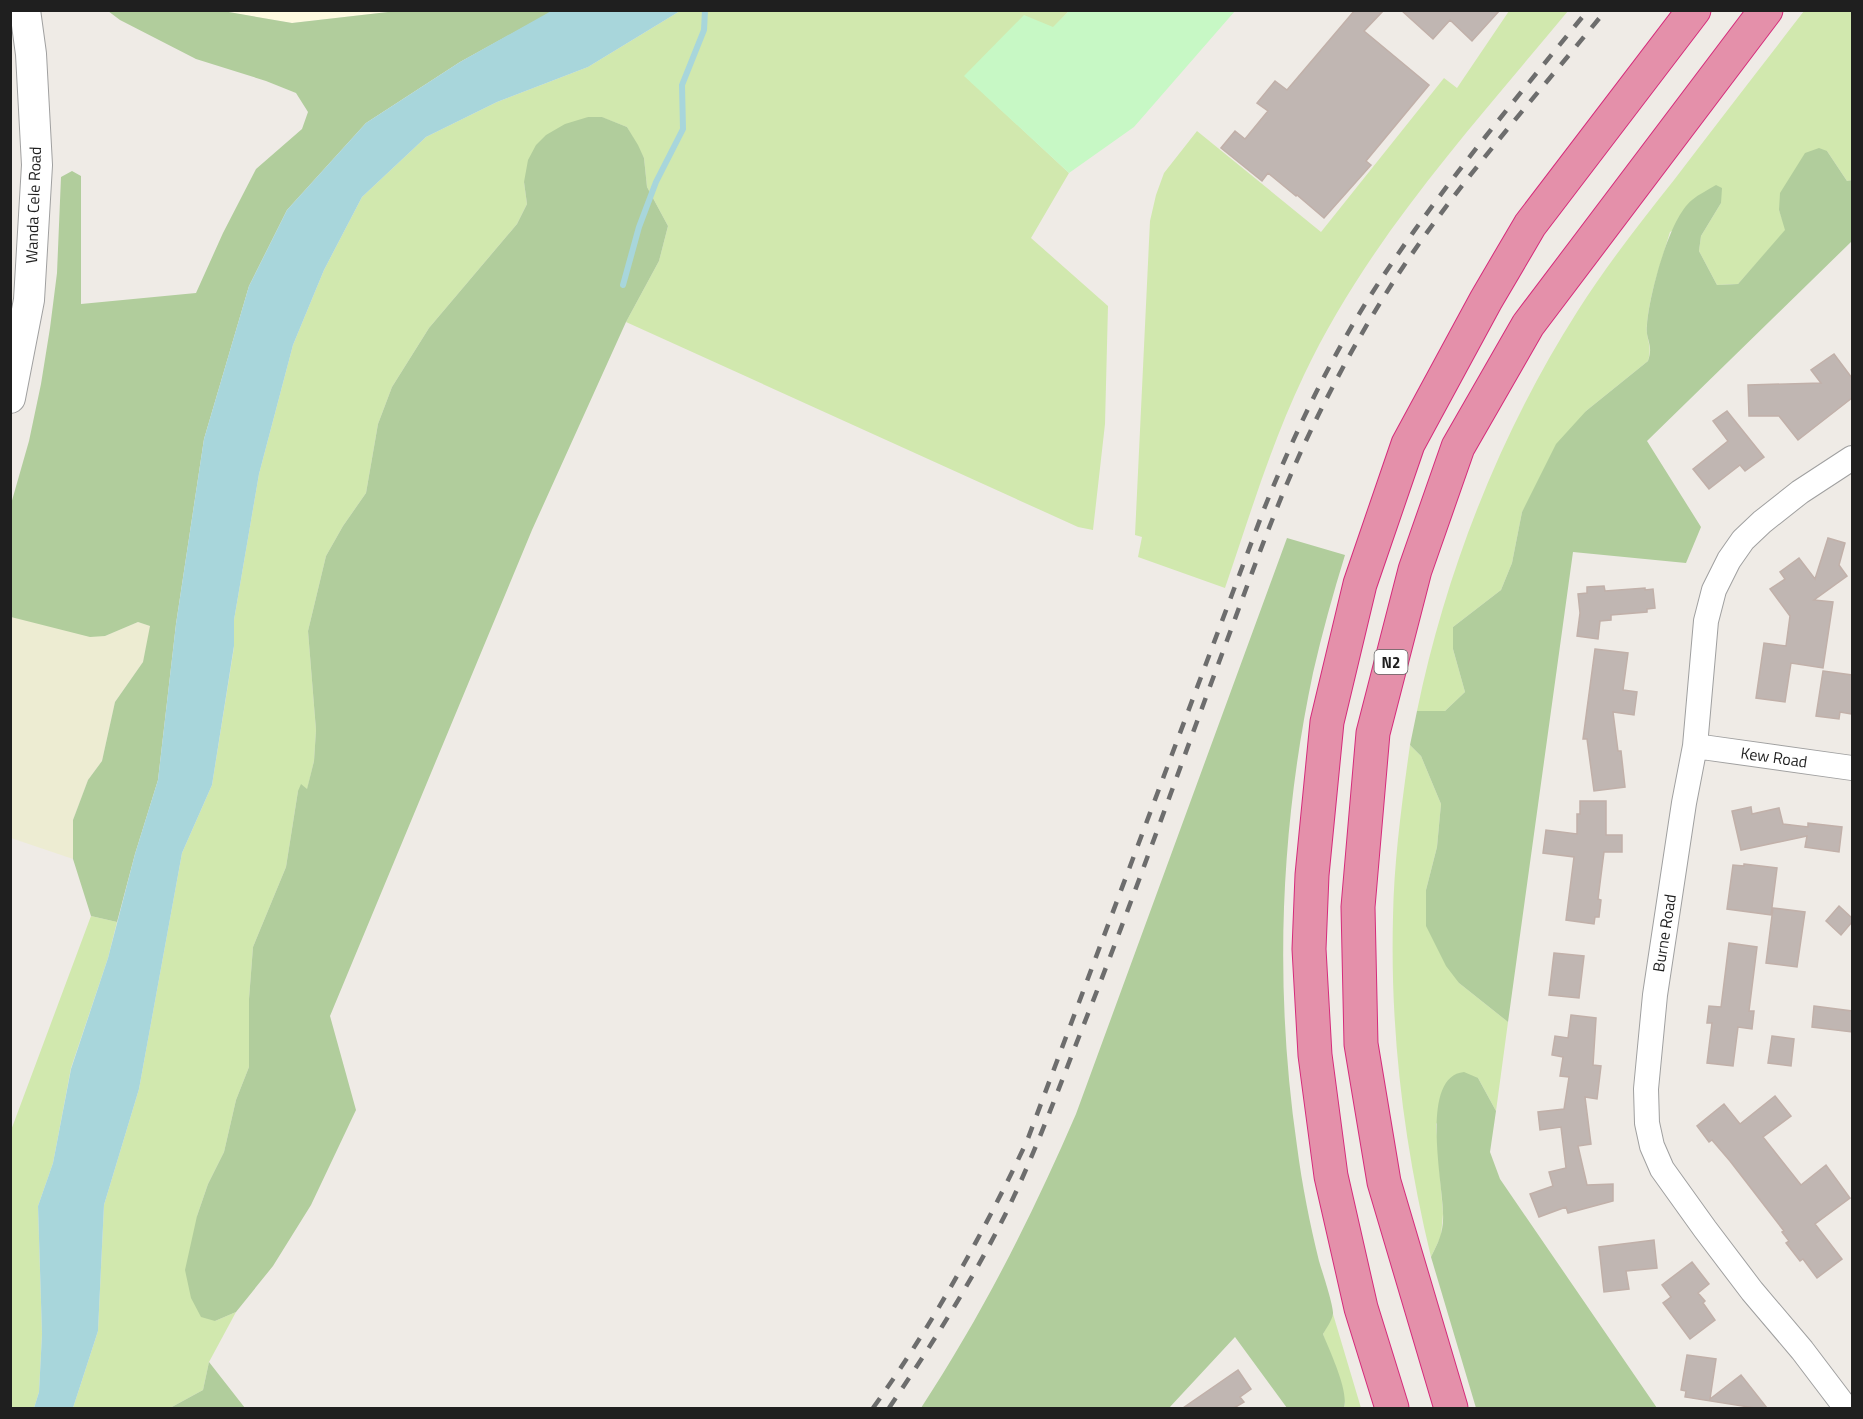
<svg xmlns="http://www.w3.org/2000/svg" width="1863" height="1419" font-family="'Titillium Web',sans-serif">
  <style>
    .education { fill: #fefae0 }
    .farmland { fill: #edecd2 }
    .grass { fill: #d1e8ae }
    .forest { fill: #b1cd9c }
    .park { fill: #c7f8c5 }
    .water { fill: #a8d6db }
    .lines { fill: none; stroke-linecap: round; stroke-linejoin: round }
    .stream { stroke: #a8d6db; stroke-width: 6 }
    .building { fill: #c0b6b2; stroke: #c1b0a9; stroke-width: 1.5 }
    .minor-casing { stroke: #a0a0a0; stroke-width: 26 }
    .tertiary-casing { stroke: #a0a0a0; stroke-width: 32 }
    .motorway-casing { stroke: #d52c7b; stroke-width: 35 }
    .minor { stroke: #fff; stroke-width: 24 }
    .tertiary { stroke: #fff; stroke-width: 30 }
    .motorway { stroke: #e490aa; stroke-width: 33 }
    .rail { stroke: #6d6d6d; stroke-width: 4.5; stroke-dasharray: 12 12; stroke-linecap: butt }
    .labels { text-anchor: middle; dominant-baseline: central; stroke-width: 4.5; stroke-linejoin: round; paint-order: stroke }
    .shield { fill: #fff; stroke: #626262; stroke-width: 1.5 }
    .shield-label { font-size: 15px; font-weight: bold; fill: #1f1f1f }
    .street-label { font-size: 16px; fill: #1f1f1f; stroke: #fff }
  </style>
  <rect width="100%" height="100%" fill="#efebe6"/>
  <!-- education -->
  <path class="education" d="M223,11H392L388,12L292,23Z"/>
  <!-- farmland -->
  <path class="farmland" d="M11,617L105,636L138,622L151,626L143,662L115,702L102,761L88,780L73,820V859L11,838Z"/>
  <!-- grass -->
  <path class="grass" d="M680,11H1069L1053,28L965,76L1069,173L1031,238L1108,306L1105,424L1093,530L1078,527L626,322L659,261L668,226L647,187L644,158L627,127L601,117H588L524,182L527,204L517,224L429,328L392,387L378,424L366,493L343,526L326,556L308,631L316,730L314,761L307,790L298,791L286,867L253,947L249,999V1067L236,1100L224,1152L208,1184L197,1216L215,1321L236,1312L209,1362L203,1390L170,1408H73L98,1331L104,1205L139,1089L182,853L212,785L234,647V620L259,474L293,345L324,270L362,197L426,137L497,102L588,67Z
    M1509,11H1568C1473,126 1369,238 1304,375C1271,444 1250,515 1225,588L1138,557L1142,537L1135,535L1150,221L1156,195L1164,173L1197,131L1321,232L1444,78L1457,88Z
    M1804,11H1852V180L1847,181L1827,151L1779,210L1786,230L1738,284L1717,285L1699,251L1701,236L1721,203L1670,232C1661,263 1650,292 1647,324C1645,339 1653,344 1648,361L1586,411L1522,512L1512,563L1501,590L1453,627V649L1465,692L1445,711H1417C1446,571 1500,433 1577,312C1606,266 1640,223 1674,180C1717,123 1761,67 1804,11Z
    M1410,745L1421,756L1441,804L1437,847L1426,890L1459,983L1508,1022L1496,1111L1478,1078L1436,1124L1443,1214L1441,1236L1431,1257C1404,1145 1390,1033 1393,917C1394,860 1402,802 1410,745Z
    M91,916L117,922L108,958L71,1068L53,1163L38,1206L42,1334L39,1392L34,1408H11L10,1133Z
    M1333,1314L1361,1408H1344L1345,1404L1323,1334Z"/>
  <!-- forest -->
  <path class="forest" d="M392,10L553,11L460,62L366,123L287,210L249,286L204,439L176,624L158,780L135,854L117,922L91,916L73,859V820L88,780L102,761L115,702L143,662L150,626L138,622L105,636L90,637L11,617V504L29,441L41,384L50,328L57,273L61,177L72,171L81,176V304L196,293L223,233L256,169L302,129L308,112L296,93L266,81L196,59L120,20L108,11H223L292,23L388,12Z
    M588,117H602L627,127L638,145L644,158L647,187L668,226L659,261L626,322L532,530L330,1016L356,1110L311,1205L273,1266L236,1312L215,1321L201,1317L191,1298L185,1270L197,1216L208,1184L224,1152L236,1100L249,1067V999L253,947L286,867L298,791L301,784L307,789L314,761L316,730L308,631L326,556L343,526L366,493L378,424L392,387L429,328L517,224L527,204L524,182L528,160L536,145L546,135L565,124Z
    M1819,148L1827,151L1847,181L1852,180V241L1647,441L1701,527L1686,563L1573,552L1508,1022L1459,983L1446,966L1426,926V890L1437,847L1441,804L1421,756L1410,745L1417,711H1445L1465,692L1453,649V627L1501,590L1512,563L1522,512L1556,444L1586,411L1648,361C1654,344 1645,340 1647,325C1649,296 1669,218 1692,200C1699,194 1708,190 1716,185L1722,188L1721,203L1701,236L1699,251L1717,285L1738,284L1785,230L1779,210L1780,193L1805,153Z
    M1287,538L1345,555C1333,594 1322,633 1313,673C1280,829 1274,988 1297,1146C1302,1185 1310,1224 1319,1261C1322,1271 1334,1307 1333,1314C1332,1320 1326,1329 1323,1334C1330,1352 1349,1391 1344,1408H1287L1235,1337L1169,1408H921C983,1313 1031,1218 1076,1114Z
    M1464,1072L1478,1078L1496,1111L1490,1152L1500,1179L1657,1408H1476L1431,1257C1439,1241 1444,1231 1443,1213C1443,1183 1419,1076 1464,1072Z
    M209,1362L245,1408H170L203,1390Z"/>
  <!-- park -->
  <path class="park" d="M1069,11V10L1235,11L1134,127L1069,173L964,76L1024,15L1053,27Z"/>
  <!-- water -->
  <path class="water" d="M553,10L680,11L588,67L497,102L426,137L362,197L324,270L293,345L259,474L234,620V646L212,785L182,853L139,1089L104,1205L98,1331L73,1408H34L39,1392L42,1334L38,1206L53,1163L71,1069L108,958L135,854L158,780L176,624L204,439L249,286L287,210L366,123L460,62Z"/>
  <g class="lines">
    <!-- stream -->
    <path class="stream" d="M623,285L639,227L656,182L683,129L682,85L704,30L705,10"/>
  </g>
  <!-- building -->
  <path class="building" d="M1355,10H1384L1364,31L1429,85L1366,161L1371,165L1324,218L1297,195L1296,196L1268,173L1262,181L1221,148L1235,131L1245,139L1268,111L1257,103L1275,81L1287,90Z
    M1401,10H1500L1472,41L1450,20L1433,39Z
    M1834,354L1852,378V398L1798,440L1779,416H1749L1748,385L1821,383L1811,370Z
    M1727,411L1764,457L1745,471L1740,465L1709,489L1693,469L1728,441L1713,421Z
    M1828,538L1845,543L1839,565L1847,576L1814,600L1833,602L1823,668L1791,663L1785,702L1756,698L1764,643L1786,646L1790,616L1770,589L1785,579L1780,572L1799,558L1815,579Z
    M1604,586L1605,591L1645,588V590L1653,589L1655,608L1647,609V612L1611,615V620L1600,621L1598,639L1577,636L1580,613L1578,594L1587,593V587Z
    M1595,649L1628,653L1623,690L1637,692L1634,715L1613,712L1618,751H1621L1625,787L1594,791L1587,739H1583Z
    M1823,671L1852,675V714L1840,712L1839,719L1816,716Z
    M1580,801H1606V835H1622V852H1604L1598,899L1601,900L1599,917H1595L1594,924L1566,920L1574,857L1543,853L1546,830L1577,834V814H1580Z
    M1751,807L1752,814L1779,808L1783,824L1808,827V823L1842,827L1839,852L1805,847L1807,836L1741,850L1732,811Z
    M1744,864L1777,868L1771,915L1727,909L1733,865L1744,866Z
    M1839,906L1852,918V922L1841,935L1826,921Z
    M1773,908L1805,912L1797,967L1766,963Z
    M1729,943L1757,947L1749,1011H1754L1752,1029L1738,1027L1733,1066L1707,1063L1712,1023H1707L1709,1006L1721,1007Z
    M1554,953L1584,956L1579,998L1549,995Z
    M1814,1006L1852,1011V1032L1812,1027Z
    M1571,1015L1596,1018L1593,1065L1601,1066L1597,1099L1585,1097L1591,1144L1578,1146L1587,1185L1613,1184V1201L1568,1213L1566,1207L1539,1217L1530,1194L1553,1186L1549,1172L1566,1168L1561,1127L1540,1130L1538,1112L1564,1109L1569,1077L1560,1076L1563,1057L1552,1055L1555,1036L1568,1038Z
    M1772,1036L1794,1039L1791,1066L1768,1063Z
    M1775,1096L1791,1116L1763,1137L1801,1185L1826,1165L1850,1198L1815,1224L1842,1259L1817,1278L1803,1259L1800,1261L1786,1243L1789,1241L1782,1232L1784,1231L1730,1161L1712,1140L1709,1142L1697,1126L1724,1104L1740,1124Z
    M1654,1240L1657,1268L1626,1271L1629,1289L1604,1292L1599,1247Z
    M1692,1262L1709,1284L1698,1293L1705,1301L1703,1303L1715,1320L1690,1339L1663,1303L1671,1297L1662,1285Z
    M1687,1355L1716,1359L1710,1399L1741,1375L1767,1408H1755L1685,1397L1686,1391L1681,1390Z
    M1238,1370L1251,1389L1240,1397L1244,1402L1234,1408H1183Z"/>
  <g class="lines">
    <defs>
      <path id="minor" d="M1695,746L1852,768
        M1846,1408L1802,1350L1752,1291L1705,1229L1662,1169L1652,1146L1647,1123L1646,1089L1655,995L1684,803L1695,746L1706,621L1714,590L1729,560L1743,540L1762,522L1800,492L1852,458"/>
      <path id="tertiary" d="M10,398L29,300L37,165L31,54L25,10"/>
      <path id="motorway" d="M1392,1408L1361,1308L1331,1176L1315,1055L1309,949L1312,875L1327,722L1360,584L1408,444L1486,300L1530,225L1694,10
        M1451,1408L1384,1182L1361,1044L1358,907L1373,733L1415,570L1458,447L1528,325L1766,10"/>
    </defs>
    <!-- minor casing -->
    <use href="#minor" class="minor-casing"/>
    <!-- tertiary casing -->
    <use href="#tertiary" class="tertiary-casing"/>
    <!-- motorway casing -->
    <use href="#motorway" class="motorway-casing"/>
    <!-- minor -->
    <use href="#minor" class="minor"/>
    <!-- tertiary -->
    <use href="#tertiary" class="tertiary"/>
    <!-- motorway -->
    <use href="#motorway" class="motorway"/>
    <!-- rail -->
    <path class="rail" d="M873,1408C933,1324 983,1234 1027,1141L1264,509C1293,437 1326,367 1367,301C1432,198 1511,105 1588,10
      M889,1408C929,1349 967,1289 1000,1225C1031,1164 1055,1098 1080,1034C1129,911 1173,786 1219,662C1246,590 1271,517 1303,447C1331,387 1363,328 1399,273C1459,182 1537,95 1606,10"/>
  </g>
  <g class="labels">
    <!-- shield labels -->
    <rect class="shield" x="1374.5" y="650" width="33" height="24" rx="4.5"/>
    <g class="shield-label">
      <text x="1391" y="662">N2</text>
    </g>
    <!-- street labels -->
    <g class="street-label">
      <text transform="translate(33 205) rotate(-88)">Wanda Cele Road</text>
      <text transform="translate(1774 757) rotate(8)">Kew Road</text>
      <text transform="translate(1664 933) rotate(-81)">Burne Road</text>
    </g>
  </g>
  <!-- border -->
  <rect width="1863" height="1419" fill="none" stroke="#1f1f1f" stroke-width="24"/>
</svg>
